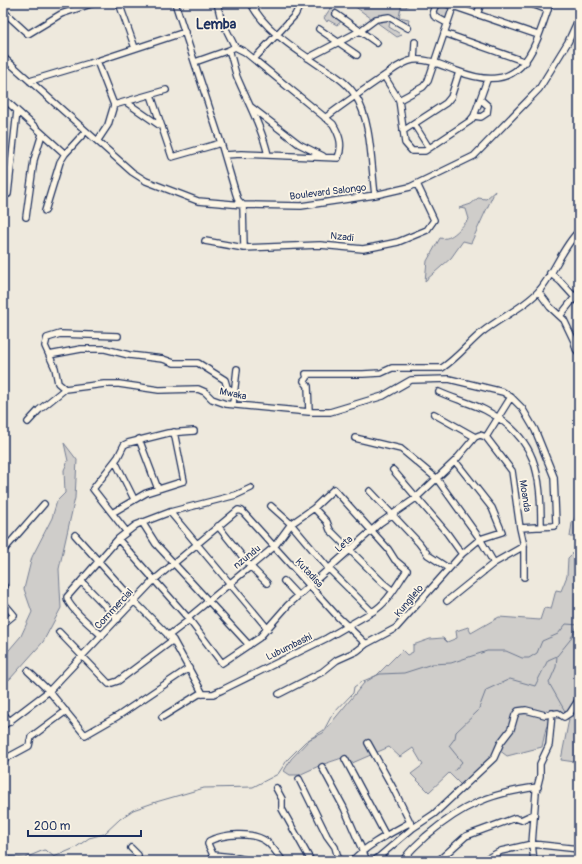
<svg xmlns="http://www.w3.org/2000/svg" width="582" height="864" font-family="Pangolin,sans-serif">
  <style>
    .green { fill: #cfcdca; stroke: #757e94 }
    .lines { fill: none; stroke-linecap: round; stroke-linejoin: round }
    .stream { stroke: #6c778f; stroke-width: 1 }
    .minor-casing { stroke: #1b2f5e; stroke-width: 8 }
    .minor { stroke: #fcf5e5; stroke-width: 5.5 }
    .labels { text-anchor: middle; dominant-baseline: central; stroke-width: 3.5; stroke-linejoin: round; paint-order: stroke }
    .street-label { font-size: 10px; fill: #1b2f5e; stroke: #fcf5e5 }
    .district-label { font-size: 14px; font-weight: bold; fill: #1b2f5e; stroke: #fcf5e5 }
  </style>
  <rect width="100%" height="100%" fill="#eee9dd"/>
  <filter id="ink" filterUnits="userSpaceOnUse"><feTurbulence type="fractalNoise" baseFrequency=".025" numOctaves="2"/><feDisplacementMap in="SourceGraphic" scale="8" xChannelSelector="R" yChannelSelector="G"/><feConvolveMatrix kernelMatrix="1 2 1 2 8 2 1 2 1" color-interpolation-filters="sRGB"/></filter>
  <g filter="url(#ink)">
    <!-- green -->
    <path class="green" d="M350,3H406L407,7H401L399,17L409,19L408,26L397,20L390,22L389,27L402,35L397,37Z
      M443,5L451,8L446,21L435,15L436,10Z
      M334,6L337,7L333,15L342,21L337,25L328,20L327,22L324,18L330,9Z
      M495,191L471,243L463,241L451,258L425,281L427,261L440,238C452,241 461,227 469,219L466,209L459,208L471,204L478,198L486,199Z
      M64,443L77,460L75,498L59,569L61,608L43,642L10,679L3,682V657L21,636L32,612L24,589L32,557L52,518L57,501L65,493L64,470L68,461Z
      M579,510V770L575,762L561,760L569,719L552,718L546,728L542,747L507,756L499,750L461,785L449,773L429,792L411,774L423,765L413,748L400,757L389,747L350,764L345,757L321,765L299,775H290L284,771L291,759L310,739L323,733L364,683L377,675L402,650L407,655L413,652V645L430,639L443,638L447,642L457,638L456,631L468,627L471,633L499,617L540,620L544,608L551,609L556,590L561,591L567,576L568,558L576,550L577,537H570L572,523Z"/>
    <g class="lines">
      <!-- stream -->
      <path class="stream" d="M557,656L556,667L549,683L566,713
        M569,716H579
        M455,770L462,762L449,746L455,738L456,732L478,711L486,690L510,679L535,686L548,660L557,656L570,640L577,626
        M3,856L25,858L44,850L47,851L54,857L75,848L89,838L104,834L120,819L133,810L156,802L204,788L253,787L278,774L288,759L305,742L324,730L332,715L353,693L354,687L361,682L380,674L404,673L432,664L451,663L487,651H506L522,658H529L537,653L542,641L558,634L566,624L579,625"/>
      <defs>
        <path id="minor" d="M119,3L135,48
          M175,3L221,143L236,194L238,200L243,205L244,248L320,245L363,249L374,247L398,242L427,230L434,220L417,184
          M217,3L221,19L235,47L229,50C232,58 234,68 237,77C248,103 262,128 268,155
          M251,3C263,29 297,50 320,66C332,73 347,82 355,95C372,121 371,165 375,195
          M529,3L548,10
          M3,11L28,34L61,14L94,3
          M336,14L377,43
          M477,15L481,3
          M447,23L434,16L433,11L436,4L444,3L538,35
          M319,29L357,55
          M444,33L526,62
          M3,57L132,172L146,181L198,201L243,205L301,206L375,195L410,187L474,156L539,89L568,42L579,18
          M308,58L360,31L376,19L389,17L408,28
          M254,59L295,15L301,3
          M414,60L415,42
          M97,61L114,105L166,90
          M195,62L229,50
          M384,76L399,100L405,143L412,151H425L470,121L474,116L487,80
          M30,81L97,61L185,32
          M151,95L172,157L221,143
          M3,98L65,154L86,131
          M399,100L423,87L428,81L453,7
          M126,102L162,127
          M251,107L299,144L323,156
          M474,116L481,117L487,113L488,106L480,99
          M325,118C344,103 364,90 384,76C393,70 402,62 413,60C428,58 443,66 457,71C521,96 533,55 550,3
          M414,124L429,148
          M403,131L446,103L451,97L459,72
          M98,140L108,125L114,105
          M225,155L241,154L338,158C343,145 340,136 333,124L245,52L235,47
          M8,194L17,111
          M45,211L60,162L65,154
          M26,217L34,160L42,134
          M205,241L244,248
          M550,273L561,282L579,302
          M539,292L550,307L564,320L574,341L576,349L579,353
          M560,316L579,292
          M49,355L81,349H105L129,355L163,359L174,363H198L225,380L227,387L235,393
          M65,389L58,383L55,368L45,346L47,338L60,334L118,336
          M439,392C454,399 471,403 485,410C537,437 541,474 541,527
          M233,404L237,369
          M309,412L308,386L304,381L307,378L306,374H363L381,373L392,368H442C457,358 468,344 481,333C499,318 522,309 538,292C553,276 562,247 579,231
          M434,414L475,437L480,435L486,437L512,471L520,528L524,546V577
          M28,422L39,410L65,389L104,384H119L159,390L198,389L205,392L212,399L226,404L309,412H330L383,396L411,380L449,379L503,392L511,397L522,408L535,430L554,477L556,523L554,526L520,528
          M486,437L511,397
          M355,438L401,449L437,479L480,539L494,563
          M139,439L158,489
          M115,461L134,499
          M393,470L447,533L462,554
          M370,491L419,543L428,555L448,568
          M271,506L291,524L329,569L372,612
          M314,508L327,522L330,530L383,583L393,591
          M170,512L268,629
          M112,513L146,493L184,481L174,432
          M142,522L156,544L249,645
          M218,526L250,566L267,583
          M126,531L93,489L118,457L124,445L128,443L168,433L194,431
          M75,535L134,601L173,640L203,694
          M118,539L188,618L222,663L259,638L288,605L380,523L416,498L455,461L475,437
          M3,551L44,504
          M81,581L118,619
          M284,581L298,596
          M3,587L4,586
          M447,601L494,563L524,546
          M3,602L14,615L3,624
          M59,632L109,684L118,681L173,640
          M102,636C94,628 67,607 67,597L118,539L136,525L170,512L236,495L251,488
          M28,671L49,691L85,735L118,716L189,668
          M279,694L322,672L337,660L357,651L366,644L396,628L462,554L480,539L502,532L492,508L455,461
          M3,713L10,722
          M162,717L199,694H213L222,690L327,638L372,612C388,603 397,584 407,570L395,560L388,549L334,489L314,508L291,524L274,547L188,618L189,620L168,636
          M3,726L49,691L154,580L238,510L242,511L338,617L366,644
          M368,743L393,788L413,828
          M345,759L386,836
          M3,760L29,746L31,737L66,711
          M322,767L344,808L367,861
          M299,779L327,836L335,847L339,861
          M276,788L282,799V809L311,861
          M131,848L138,855V859L134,861
          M250,861L233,857L213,855L208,844L209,841C223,834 253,831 267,842C273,847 278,855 283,861
          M352,861C367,845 389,834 409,823
          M374,861L413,828L434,814L494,758L501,742L511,729L515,715L518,711L526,710L545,715L558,713L564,717L570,713L579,699
          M403,861C408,851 418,844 426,836C463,805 490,793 538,787
          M438,861L466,836L515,818L521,820L534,814
          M482,861L501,851L532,844L579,849
          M534,861L532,844L536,792L540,776V764L549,745L552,713"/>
      </defs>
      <!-- minor casing -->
      <use href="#minor" class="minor-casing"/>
      <!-- minor -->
      <use href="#minor" class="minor"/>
    </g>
  </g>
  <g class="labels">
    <!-- street labels -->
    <g class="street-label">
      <text transform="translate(328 192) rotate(-7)">Boulevard Salongo</text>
      <text transform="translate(342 237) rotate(6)">Nzadi</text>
      <text transform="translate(233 394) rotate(11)">Mwaka</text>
      <text transform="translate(525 496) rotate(81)">Moanda</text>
      <text transform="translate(344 544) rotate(-42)">Leta</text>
      <text transform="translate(247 557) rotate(-39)">nzundu</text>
      <text transform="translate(309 573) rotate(47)">Kutadisa</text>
      <text transform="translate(409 601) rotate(-50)">Kungilelo</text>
      <text transform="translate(114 609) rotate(-47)">Commercial</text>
      <text transform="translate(289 647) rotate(-26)">Lubumbashi</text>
    </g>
    <!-- district labels -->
    <g class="district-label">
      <text x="216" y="24">Lemba</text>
    </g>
  </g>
  <!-- margin -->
  <rect width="582" height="864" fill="none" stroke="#fcf5e5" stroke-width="16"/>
  <rect x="8" y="8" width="566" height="848" fill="none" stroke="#1b2f5e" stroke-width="1.5" filter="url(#ink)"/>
  <!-- scale -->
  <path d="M28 830v6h113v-6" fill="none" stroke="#1b2f5e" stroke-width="2"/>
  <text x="34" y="830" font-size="12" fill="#1b2f5e" stroke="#fcf5e5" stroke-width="3" paint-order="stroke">200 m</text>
</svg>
